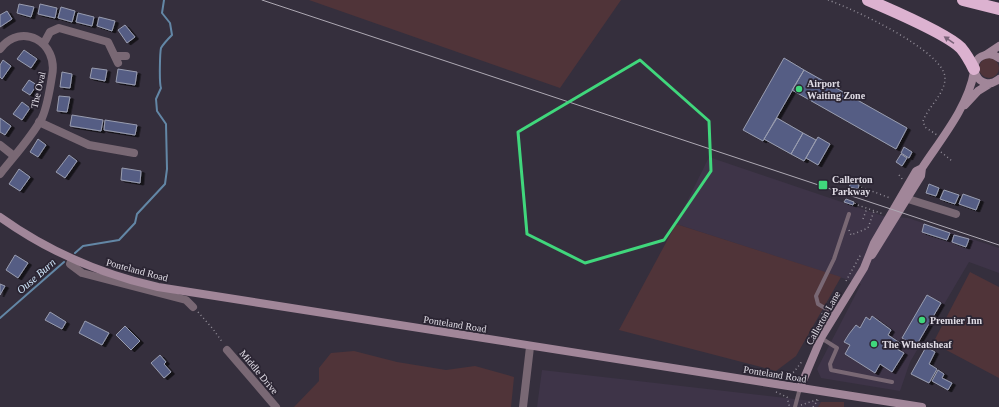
<svg xmlns="http://www.w3.org/2000/svg" width="999" height="407" font-family="'Times New Roman',serif">
  <style>
    .built { fill: #3e3448 }
    .green { fill: #503439 }
    .lines { fill: none; stroke-linecap: round; stroke-linejoin: round }
    .stream { stroke: #6387a6; stroke-width: 2 }
    .building { fill: #555d84; stroke: #999db0; filter: url(#shadow) }
    .path { stroke: #928d98; stroke-width: 1.5; stroke-dasharray: 1 3; stroke-linecap: butt }
    .lane { stroke: #796874; stroke-width: 4 }
    .street { stroke: #796874; stroke-width: 8 }
    .secondary { stroke: #a18699; stroke-width: 8 }
    .highway { stroke: #dcb2d0; stroke-width: 12 }
    .tram { stroke: #aea9b4; stroke-width: 1 }
    .oneway { fill: #7b647a }
    .marked { fill: none; stroke: #40d77c; stroke-width: 3; stroke-linejoin: round }
    .poi-dot { fill: #40d77c; stroke: #2b2533; stroke-width: 1.5 }
    .labels { text-anchor: middle; dominant-baseline: central; stroke-width: 3.5; stroke-linejoin: round; paint-order: stroke }
    .poi-label { font-size: 10px; font-weight: bold; fill: #e0dce5; stroke: #2b2533; text-anchor: start }
    .street-label { font-size: 10px; fill: #e0dce5; stroke: #2b2533 }
    .water-label { font-size: 11px; font-style: italic; fill: #cfe6fa; stroke: #2b2533 }
  </style>
  <defs>
    <filter id="shadow"><feDropShadow dx="3.5" dy="2" stdDeviation="0" flood-color="#0009"/></filter>
  </defs>
  <rect width="100%" height="100%" fill="#352f3d"/>
  <!-- built -->
  <path class="built" d="M709,157L883,216L908,218L999,248V273L969,262L910,362L900,391L821,378L817,369L861,284L676,224Z
    M542,370L821,402L818,407H537Z"/>
  <!-- green -->
  <path class="green" d="M309,0H621L560,88Z
    M979 68a10 10 0 1 1 20 0a10 10 0 1 1-20 0Z
    M676,224L841,277L796,356L776,371L619,330Z
    M970,272L999,287V378L933,343Z
    M354,351L397,362L446,370L475,366L514,377L511,407H294L319,381V368L331,353Z
    M821,402H844V407H818Z"/>
  <g class="lines">
    <!-- stream -->
    <path class="stream" d="M75,253L83,246L119,240L135,223L137,214L165,184L167,169L166,124L157,111L156,99L161,88C159,83 160,52 161,48C164,43 168,39 172,35L170,23L162,13L164,0
      M0,318L64,262"/>
  </g>
  <!-- building -->
  <path class="building" d="M19,4L34,7L31,17L17,13Z
    M40,4L57,8L55,18L38,14Z
    M61,7L75,11L72,22L58,18Z
    M7,11L12,19L0,27V15Z
    M78,13L94,17L92,26L76,22Z
    M99,17L115,21L112,31L97,26Z
    M125,25L135,37L127,43L118,30Z
    M24,50L37,59L31,68L17,59Z
    M784,58L804,70L763,141L743,130Z
    M3,60L11,66L2,79L0,77V65Z
    M92,68L107,70L105,81L90,78Z
    M118,69L137,72L135,85L116,82Z
    M804,70L907,128L896,149L792,90Z
    M62,72L72,74L70,88L60,87Z
    M29,80L37,85L30,95L22,90Z
    M59,96L70,97L67,112L57,111Z
    M22,102L30,108L22,120L13,114Z
    M72,115L103,120L101,131L70,126Z
    M0,118L11,126L5,135L0,132Z
    M777,118L803,133L791,154L764,139Z
    M105,120L137,125L135,135L104,130Z
    M803,133L816,140L804,161L791,154Z
    M818,137L830,144L818,165L806,158Z
    M38,139L46,145L38,157L30,152Z
    M904,147L912,152L909,158L901,153Z
    M901,154L907,158L902,166L896,162Z
    M69,155L77,161L65,178L56,172Z
    M122,168L141,171L140,183L121,180Z
    M19,169L30,177L20,191L9,184Z
    M851,183L859,185L858,189L849,187Z
    M929,184L939,188L936,196L926,193Z
    M944,190L959,195L955,204L940,199Z
    M963,194L980,200L976,210L959,204Z
    M846,199L854,202L853,205L844,202Z
    M924,224L950,233L947,240L922,232Z
    M954,235L969,239L966,247L952,242Z
    M15,255L28,263L18,278L6,270Z
    M0,284L5,286L0,295Z
    M927,295L941,303L916,346L902,338Z
    M50,312L66,322L62,329L45,320Z
    M872,316L891,330L888,335L900,343L897,349L904,353L892,372L880,364L875,373L845,354L850,345L844,342L849,334L856,325L860,328L866,317L870,320Z
    M85,321L109,333L102,345L79,333Z
    M125,326L140,341L131,350L116,335Z
    M926,347L935,352L929,364L937,369L929,383L911,374Z
    M160,355L166,362L164,364L171,372L164,378L151,363Z
    M938,370L944,374L942,378L952,383L948,390L932,381Z"/>
  <g class="lines">
    <!-- path -->
    <path class="path" d="M828,0C851,8 945,51 945,78C945,94 928,107 923,121L925,127L937,135
      M941,152L952,161
      M899,175L903,180
      M859,190L861,187L890,198
      M855,203V204L883,214
      M863,219L867,208
      M849,230L851,235L868,228L874,211
      M846,281L861,254
      M198,312L213,329L223,343
      M822,313L824,320
      M782,377L794,372L803,360
      M776,392L787,397L789,405H791
      M801,405L819,399
      M813,407L818,400"/>
    <!-- lane -->
    <path class="lane" d="M835,314L818,304L816,296L834,259L849,214
      M821,338L837,348L830,364L831,370L892,382
      M795,407L800,388"/>
    <!-- street -->
    <path class="street" d="M44,43L50,32L59,28L108,42L118,63
      M0,49C21,21 59,42 52,76C50,89 47,107 42,118C31,138 14,156 0,174
      M115,56H126
      M39,122L89,145L134,153
      M0,145L14,156
      M908,199L956,214
      M72,259L70,264L82,273L186,300L193,307
      M227,350L276,407
      M523,407L530,347"/>
    <!-- secondary -->
    <path class="secondary" d="M987,54L999,46
      M999,58C995,55 990,53 985,55C963,61 979,95 999,79
      M965,105L978,91L991,83
      M0,217C49,252 100,274 158,287L922,407
      M872,255L921,176L922,168
      M800,388L821,338L864,268L874,243L916,171L922,168C941,139 968,107 974,72"/>
    <!-- highway -->
    <path class="highway" d="M868,0C889,9 946,33 961,48C966,54 970,61 974,69
      M963,0L999,9"/>
    <!-- tram -->
    <path class="tram" d="M262,0L999,245"/>
  </g>
  <!-- one-way arrows -->
  <defs><path id="oneway-solid" d="M-6-.8H1V-3.2L6.5 0L1 3.2V.8H-6Z"/></defs>
  <use class="oneway" href="#oneway-solid" transform="translate(949 40) rotate(-146)"/>
  <!-- marked area -->
  <path class="marked" d="M640,60L709,121L711,171L664,240L585,263L527,234L518,132Z"/>
  <!-- markers -->
  <g class="poi-dot">
    <circle cx="799" cy="89" r="4"/>
    <rect x="818" y="180" width="10" height="10" rx="2"/>
    <circle cx="922" cy="320" r="4"/>
    <circle cx="874" cy="344" r="4"/>
  </g>
  <g class="labels">
    <!-- poi labels -->
    <g class="poi-label">
      <text x="807" y="83">Airport<tspan x="807" dy="12">Waiting Zone</tspan></text>
      <text x="832" y="179">Callerton<tspan x="832" dy="12">Parkway</tspan></text>
      <text x="930" y="320">Premier Inn</text>
      <text x="882" y="344">The Wheatsheaf</text>
    </g>
    <!-- street labels -->
    <g class="street-label">
      <text transform="translate(38 90) rotate(-77)">The Oval</text>
      <text transform="translate(137 270) rotate(15)">Ponteland Road</text>
      <text transform="translate(823 318) rotate(-61)">Callerton Lane</text>
      <text transform="translate(455 324) rotate(9)">Ponteland Road</text>
      <text transform="translate(259 372) rotate(50)">Middle Drive</text>
      <text transform="translate(775 374) rotate(9)">Ponteland Road</text>
    </g>
    <!-- water labels -->
    <g class="water-label">
      <text transform="translate(36 276) rotate(-41)">Ouse Burn</text>
    </g>
  </g>
</svg>
